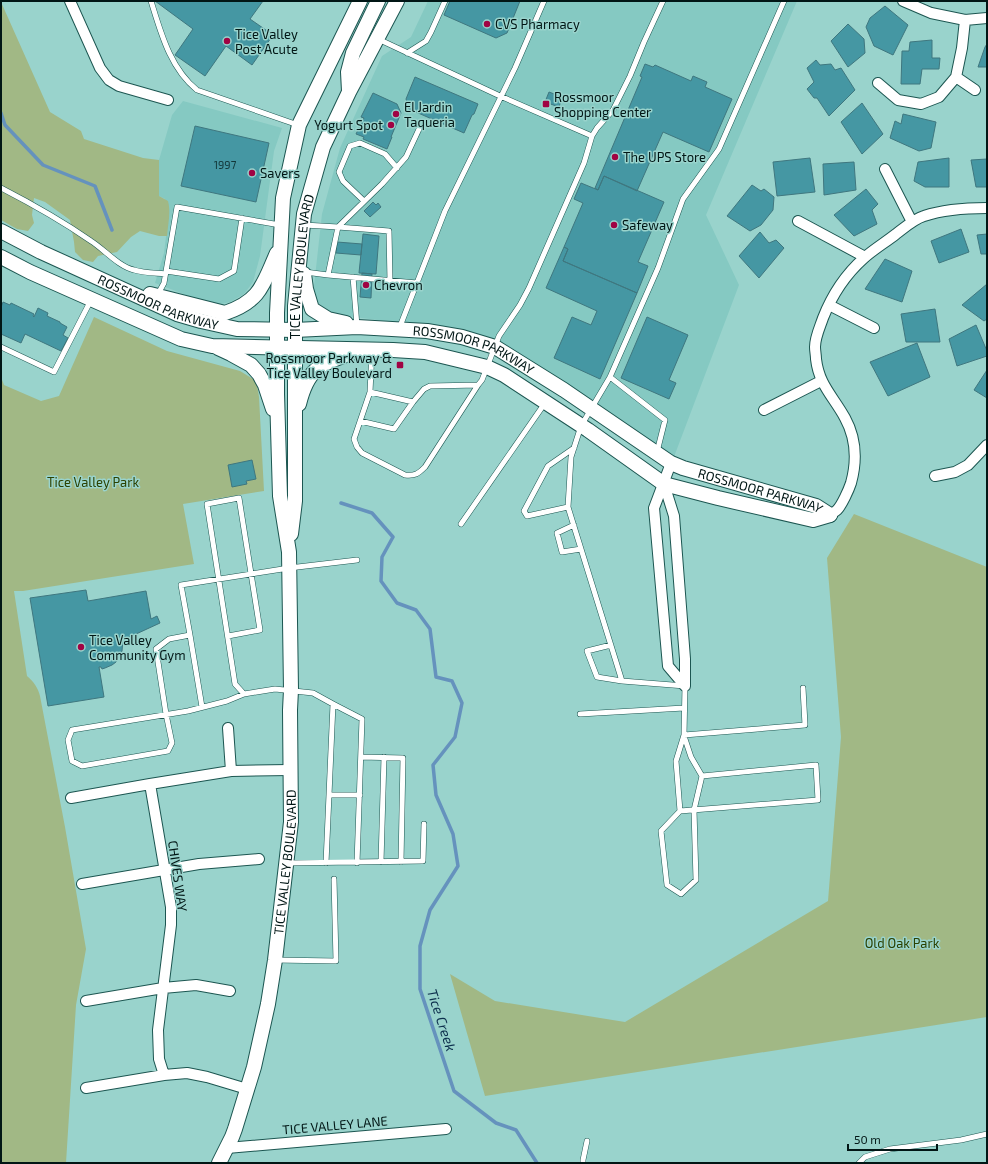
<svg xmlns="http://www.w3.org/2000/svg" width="988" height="1164" font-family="'Exo 2',sans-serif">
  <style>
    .built { fill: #85c9c2 }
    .green { fill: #a1b885 }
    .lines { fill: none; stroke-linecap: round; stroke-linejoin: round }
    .stream { stroke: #6592bd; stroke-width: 3.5 }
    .building { fill: #4597a3; stroke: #3f777f }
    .lane-casing { stroke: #1c5651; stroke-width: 6 }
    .street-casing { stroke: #1c5651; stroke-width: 12 }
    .secondary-casing { stroke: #1c5651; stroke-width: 16 }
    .lane { stroke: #fff; stroke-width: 5 }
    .street { stroke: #fff; stroke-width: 10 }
    .secondary { stroke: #fff; stroke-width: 14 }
    .poi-dot { fill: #a00343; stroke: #99d3cc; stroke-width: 1.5 }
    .labels { text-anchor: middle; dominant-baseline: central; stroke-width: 3; stroke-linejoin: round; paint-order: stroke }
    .number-label { font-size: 11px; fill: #123638 }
    .poi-label { font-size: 13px; fill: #011615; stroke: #99d3cc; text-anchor: start }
    .street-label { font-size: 13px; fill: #011615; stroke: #99d3cc }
    .park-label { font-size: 13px; fill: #2b4101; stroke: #99d3cc }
    .water-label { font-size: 14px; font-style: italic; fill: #0e314e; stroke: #99d3cc }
  </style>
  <rect width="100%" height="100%" fill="#99d3cc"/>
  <!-- built -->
  <path class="built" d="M428,1H797L706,215L739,285L669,470L499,345L400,323L324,313L313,295L322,214L340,148L382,56L411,37Z
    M183,101L282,128L274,151L260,256L253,282L244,294L230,302L217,305L199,300L155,283L164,253L169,213L165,199L159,196V160L172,115Z"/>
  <!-- green -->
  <path class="green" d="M1,2L50,112L81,131L84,139L143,158L159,160V196L168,201C171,212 168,224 167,236H159L140,231L131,237L117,252L98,256L93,262L83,260L75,252L74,242L70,220L45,202L34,198L32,215L34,223L28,231L17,229L1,220Z
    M94,317L167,351L240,371L253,379L257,385L259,397L264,491L183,504L194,564L23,591H14L27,676C34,682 38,688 40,696L65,827L86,949L76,1005L66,1163H1V377L4,385L41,401L59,396Z
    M854,514L987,567V1017L485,1096L450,974L495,1001L625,1022L828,901L841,737L827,558Z"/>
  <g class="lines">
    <!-- stream -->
    <path class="stream" d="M1,113L5,125L43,165L95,186L112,230
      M341,503L372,513L393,537L382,557L381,581L397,603L416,610L430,629L436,677L452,681L462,703L455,737L433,765L436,795L453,834L458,866L430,910L420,946V989L454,1091L496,1123L516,1130L537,1163"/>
  </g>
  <!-- building -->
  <path class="building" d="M155,1H263L250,19L273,35L252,65L226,46L205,76L175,55L193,29Z
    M450,1H520L507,33L496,38L444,15Z
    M885,6L908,25L893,55L874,46L866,27L870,18Z
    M848,24L864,39L865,53L848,67L831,41Z
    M932,40V58H940L939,69H922L920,84H901L902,51H909L910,42Z
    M987,44V67H978L985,47Z
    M816,60L820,65L831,64L835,70L841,68L855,90L829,116L817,98H814L807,89L814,82L807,68Z
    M645,64L653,67L655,65L691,81L693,76L707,82L705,87L732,99L709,152L663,132L637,191L604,176L598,190L595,188L642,77L640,76Z
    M415,77L478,104L474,114L472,115L464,133L409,109L406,99Z
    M549,92L562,97L559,107L545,102Z
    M373,93L397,104L401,113L391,137H392L387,149L363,139L364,137L356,134L364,118L361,117Z
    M862,103L883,134L862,154L841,122Z
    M903,114L936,122L931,148L919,151L890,138L895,121L901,124Z
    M195,126L269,143L256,202L181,186Z
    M810,158L815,192L777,196L773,162Z
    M949,158V187H925L914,181L918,162Z
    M987,159V187H976L971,160Z
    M854,162L856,190L824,195L823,164Z
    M604,176L664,202L638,262L648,266L637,293L563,261L568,249L564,247L583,203L574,199L581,183L598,190Z
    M752,185L761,191L764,189L774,197L773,210L761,225L750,231L727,216Z
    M866,189L878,204L872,210L877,224L854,236L834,215Z
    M373,202L376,205L378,203L381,207L370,217L364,211Z
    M961,229L969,252L939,263L931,241Z
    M760,232L769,243L776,240L784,248L759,278L739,256Z
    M363,234L379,236L376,274L359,273Z
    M987,234V254H981L977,235Z
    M337,242L362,244L361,255L336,253Z
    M564,247L568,249L563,261L637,293L600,379L554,358L572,317L591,325L597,311L546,288Z
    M885,259L912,271L902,302L865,289Z
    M362,273L372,274L371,298L360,297Z
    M987,284V319L984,321L962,305Z
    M3,302L10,305L11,303L34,314L33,316L34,317L38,308L48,313L47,316L60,322V323L67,327L63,335L68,338L61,351L25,334L21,343L1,334V307Z
    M935,309L940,342H906L901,314Z
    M647,317L688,335L669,380L676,383L669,399L621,378Z
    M976,325L987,351V356L957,366L949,339Z
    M917,343L930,377L888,396L870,362Z
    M987,370V398L974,390Z
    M252,460L256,479L246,481L247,484L232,487L228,465Z
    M86,590L88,601L146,591L151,619L157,616L160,623L123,640L122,651L116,662L112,665L105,668L102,669L101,667H99L104,697L48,706L30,598Z"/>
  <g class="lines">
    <defs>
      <path id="lane" d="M151,1C161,33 170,68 197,90L298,125
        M378,39L500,96L592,136
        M407,53L426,41L431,32L445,1
        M1,188C32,204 62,221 91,241C105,250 118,266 134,270C144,273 155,273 165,274
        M364,201L343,181L339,172L350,146L360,143L385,154L397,168
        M304,225L338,227L382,184L406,157L420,127
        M166,271L219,279L234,271L242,218
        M305,272L328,275
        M353,277L357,326
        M390,281L389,231L338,227L328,275L417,283
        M158,294L164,283L177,207L280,225
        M399,329L445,211L515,68L544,1
        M1,347L54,372L91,300
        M610,377L665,420L657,452
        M370,392L372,351
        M413,402L424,389L430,386L478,385L482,380L499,336L520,305L529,288L584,163L592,136L597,128L613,110L630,76L644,42L663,1
        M360,421L394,429L413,402L370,392L354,439L357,447L362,453L405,475C415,476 418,474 425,467L478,385
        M568,507L527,516L524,511L548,466L574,448
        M461,524L545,403
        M574,525L557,533L562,552L581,549
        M190,635L181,585L289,568L357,560
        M228,636L260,630L239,498L207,504L235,684L244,694
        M611,645L587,651L597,677L622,681L685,686L684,735L676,761L680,811L661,831L667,885L681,894L696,880L694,810L702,776
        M622,681L568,507L571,457L581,426L610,377L658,268L683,199L719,149L784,1
        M333,704L362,719L357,863
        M202,707L190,635L169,639L156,649L166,714L172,743L168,751L82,766L72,761L68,740L72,730L188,711L227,701L244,694L275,689L313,693L333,704L326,863
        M580,714L684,708
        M684,735L805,725L803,688
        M361,757L403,758L401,862
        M329,795H360
        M680,811L818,800L816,765L702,776L691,757L684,736
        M381,862L384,757
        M287,863L423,861L424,824
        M275,960L336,961L334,879
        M583,1163V1160L587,1141
        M859,1163L865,1157L890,1149L961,1140L987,1134"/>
      <path id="street" d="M70,1L100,68L109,80L119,86L168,100
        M903,1L931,13L965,20L987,18
        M956,77L975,90
        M878,83L898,100L921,104L939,97L956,77L962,48L965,20
        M885,169L912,222
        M798,221L865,257
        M829,305L874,328
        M764,410L821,381
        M671,463L654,508L668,666L685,686
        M935,476L955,472L968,465L987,445
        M664,484L674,516L685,659V686
        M830,515C832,513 835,512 837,510C842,505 849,489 851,483C857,461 856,438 845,418C833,396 819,385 816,359C816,355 815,351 815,347C815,337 820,327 823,318C832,295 846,274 864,258C874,249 886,242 896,234C904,228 914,219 924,216C942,210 968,208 987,208
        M228,728L231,771
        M71,798L150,784
        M82,884L199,864L259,859
        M86,1001L163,988L196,985L230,991
        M86,1088L164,1075
        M247,1089L207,1077L187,1073L164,1075L159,1059L158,1030L171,925V907L150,784L231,771L290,770
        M227,1148L446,1129"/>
      <g id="secondary">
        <path d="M349,91L348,72L353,53L378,1"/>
        <path id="s1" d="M1,231L41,252L177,314L201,321L237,329L295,330L357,327L427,331L462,337L495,347L564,390L671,463L683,468L816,506L830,515"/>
        <path d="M1,257L30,272L181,339L212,346L393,350L425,352L487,367L504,375L588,430L664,484L718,498L813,520L830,515"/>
        <path d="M304,274L306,289L312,309L328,319L346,323"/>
        <path d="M150,294L225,313C261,301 263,284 277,253"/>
        <path d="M218,348L231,354L251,365L259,374L265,385L273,409"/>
        <path d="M299,404C308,367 321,364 354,352"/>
        <path id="s2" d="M291,534L295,501V306L304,214L323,147L349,92L397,1"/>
        <path id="s3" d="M219,1163L232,1137L235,1129L254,1067L268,1004L275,960L291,822L290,710L291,690L289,552L280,496L277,394V313L283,198L299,125L360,1"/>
      </g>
    </defs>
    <!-- lane casing -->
    <use href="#lane" class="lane-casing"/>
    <!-- street casing -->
    <use href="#street" class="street-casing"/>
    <!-- secondary casing -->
    <use href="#secondary" class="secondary-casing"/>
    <!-- lane -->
    <use href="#lane" class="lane"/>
    <!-- street -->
    <use href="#street" class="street"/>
    <!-- secondary -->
    <use href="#secondary" class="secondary"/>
  </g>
  <!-- markers -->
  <g class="poi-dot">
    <circle cx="487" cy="24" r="4"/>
    <circle cx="227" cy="41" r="4"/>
    <rect x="542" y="100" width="8" height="8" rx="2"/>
    <circle cx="396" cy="114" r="4"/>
    <circle cx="391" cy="125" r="4"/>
    <circle cx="615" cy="157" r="4"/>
    <circle cx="252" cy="173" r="4"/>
    <circle cx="614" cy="225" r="4"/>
    <circle cx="366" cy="285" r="4"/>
    <rect x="396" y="361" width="8" height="8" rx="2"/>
    <circle cx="81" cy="647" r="4"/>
  </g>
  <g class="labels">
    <!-- number labels -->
    <g class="number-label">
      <text x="225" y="164">1997</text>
    </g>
    <!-- poi labels -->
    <g class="poi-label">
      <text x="495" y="24">CVS Pharmacy</text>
      <text x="235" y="34">Tice Valley<tspan x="235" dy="15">Post Acute</tspan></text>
      <text x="554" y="97">Rossmoor<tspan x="554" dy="15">Shopping Center</tspan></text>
      <text x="404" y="107">El Jardin<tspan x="404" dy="15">Taqueria</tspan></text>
      <text x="383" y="125" text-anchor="end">Yogurt Spot</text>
      <text x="623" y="157">The UPS Store</text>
      <text x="260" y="173">Savers</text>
      <text x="622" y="225">Safeway</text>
      <text x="374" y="285">Chevron</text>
      <text x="392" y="358" text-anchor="end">Rossmoor Parkway &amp;<tspan x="392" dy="15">Tice Valley Boulevard</tspan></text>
      <text x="89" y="640">Tice Valley<tspan x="89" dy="15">Community Gym</tspan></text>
    </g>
    <!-- street labels -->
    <g class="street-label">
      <text stroke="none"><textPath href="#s2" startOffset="268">TICE VALLEY BOULEVARD</textPath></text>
      <text stroke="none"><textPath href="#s1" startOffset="173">ROSSMOOR PARKWAY</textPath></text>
      <text stroke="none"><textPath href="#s1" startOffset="497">ROSSMOOR PARKWAY</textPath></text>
      <text stroke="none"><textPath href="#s1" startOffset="821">ROSSMOOR PARKWAY</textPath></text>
      <text stroke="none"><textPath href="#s3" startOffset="310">TICE VALLEY BOULEVARD</textPath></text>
      <text transform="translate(178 876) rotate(82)">CHIVES WAY</text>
      <text transform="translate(335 1125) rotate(-5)">TICE VALLEY LANE</text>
    </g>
    <!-- park labels -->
    <g class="park-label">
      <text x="93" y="482">Tice Valley Park</text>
      <text x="902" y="943">Old Oak Park</text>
    </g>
    <!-- water labels -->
    <g class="water-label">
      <text transform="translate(442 1020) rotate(72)">Tice Creek</text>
    </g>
  </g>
  <!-- border -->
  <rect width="988" height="1164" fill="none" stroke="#011615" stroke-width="4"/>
  <!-- scale -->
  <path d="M848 1144v6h89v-6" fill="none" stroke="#011615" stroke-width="2"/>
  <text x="854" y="1144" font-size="12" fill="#011615" stroke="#99d3cc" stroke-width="3" paint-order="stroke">50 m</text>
</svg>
